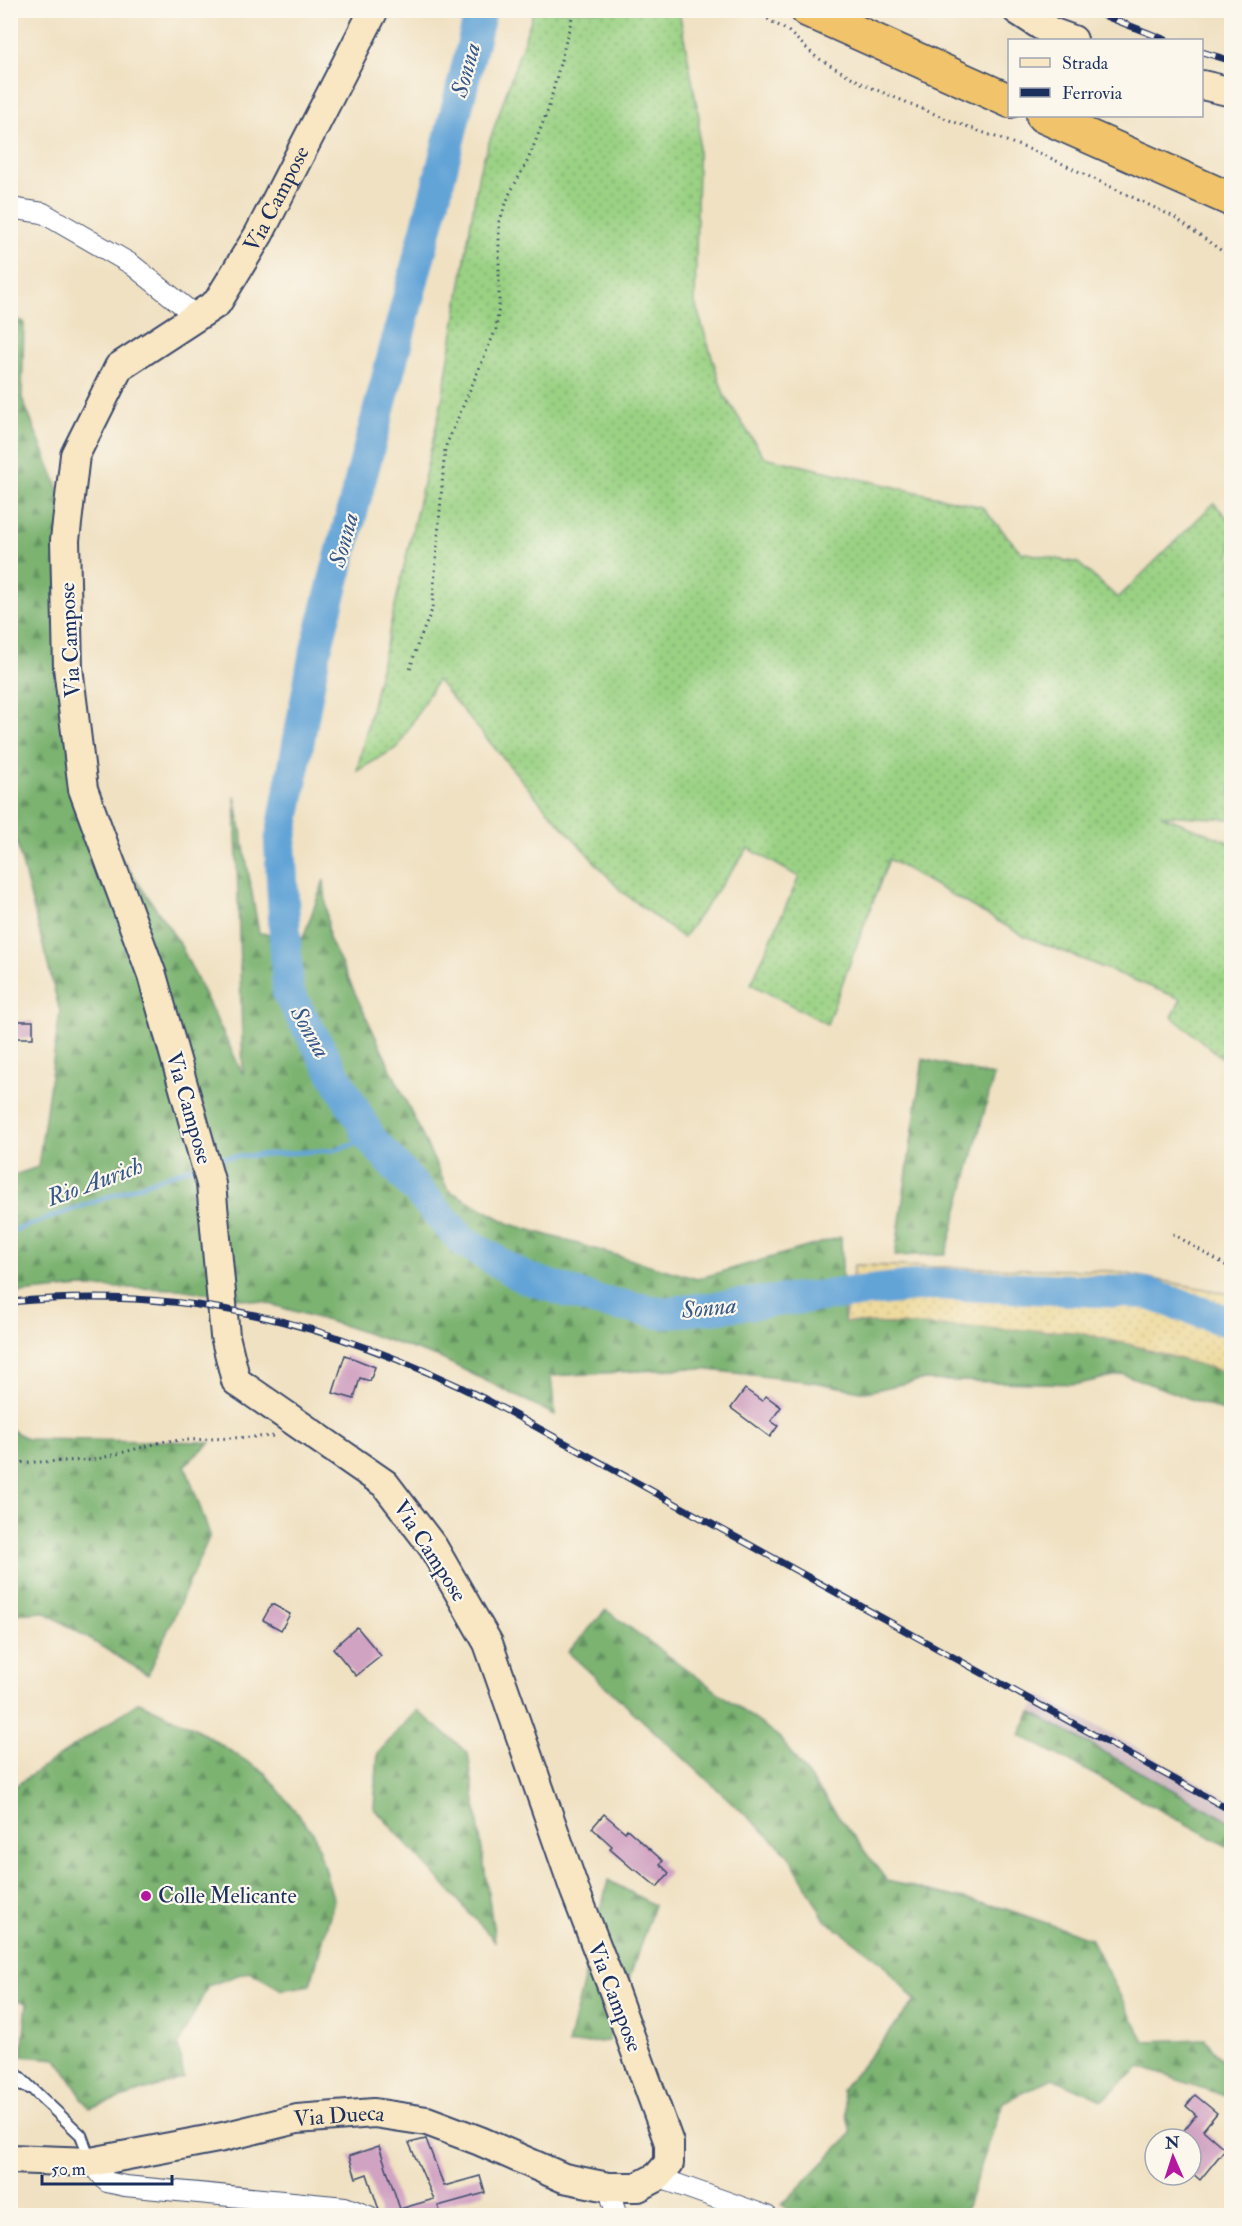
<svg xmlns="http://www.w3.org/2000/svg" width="1242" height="2226" font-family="'IM FELL Double Pica',serif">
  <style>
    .railway { fill: #d2bec5 }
    .grass { fill: url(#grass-dots); stroke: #5a8070; stroke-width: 1.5 }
    .forest { fill: url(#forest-firs); stroke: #4b7168; stroke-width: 1.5 }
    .sand { fill: url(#sand-dots); stroke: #84847e; stroke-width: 1.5 }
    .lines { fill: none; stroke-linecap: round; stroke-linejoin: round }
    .stream { stroke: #64a4d7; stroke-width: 5 }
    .river { stroke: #64a4d7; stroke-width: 32 }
    .building { fill: #d1a3c2 }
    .lane-casing { stroke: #3b4a6d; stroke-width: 14 }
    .street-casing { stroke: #3b4a6d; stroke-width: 22 }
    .secondary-casing { stroke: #3b4a6d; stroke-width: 32 }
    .highway-casing { stroke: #3b4a6d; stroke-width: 36 }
    .path { stroke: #3b4a6d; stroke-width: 3; stroke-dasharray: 1.5 4.5; stroke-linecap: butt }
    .lane { stroke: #fff; stroke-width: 10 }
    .street { stroke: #fff; stroke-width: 20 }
    .secondary { stroke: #f9e7c3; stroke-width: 28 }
    .highway { stroke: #f1c36a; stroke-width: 33 }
    .rail-casing { stroke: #1b2f5e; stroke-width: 7 }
    .rail { stroke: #fbf7ec; stroke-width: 4.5; stroke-dasharray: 14; stroke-linecap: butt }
    .poi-dot { fill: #b5179e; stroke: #fbf7ec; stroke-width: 2 }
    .labels { text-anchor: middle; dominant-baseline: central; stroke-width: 4.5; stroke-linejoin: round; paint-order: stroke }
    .street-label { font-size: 22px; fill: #1b2f5e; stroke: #fbf7ec }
    .poi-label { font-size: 22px; fill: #1b2f5e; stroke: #fbf7ec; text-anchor: start }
    .water-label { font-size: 24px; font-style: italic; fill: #355888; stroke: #fbf7ec }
  </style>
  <defs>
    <pattern id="grass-dots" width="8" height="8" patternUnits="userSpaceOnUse" patternTransform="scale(1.5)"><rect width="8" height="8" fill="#9ad183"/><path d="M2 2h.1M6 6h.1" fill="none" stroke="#7daa6e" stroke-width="1.8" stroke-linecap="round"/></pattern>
    <pattern id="forest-firs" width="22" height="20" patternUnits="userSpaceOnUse" patternTransform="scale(1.5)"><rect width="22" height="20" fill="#7bb371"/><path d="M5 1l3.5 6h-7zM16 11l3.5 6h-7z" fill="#649260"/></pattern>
    <pattern id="sand-dots" width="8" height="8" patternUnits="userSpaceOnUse" patternTransform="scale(1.5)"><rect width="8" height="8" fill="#eeda9e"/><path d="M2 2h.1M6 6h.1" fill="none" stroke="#ccbb8a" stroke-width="1.8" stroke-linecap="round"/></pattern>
  </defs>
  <rect width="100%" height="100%" fill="#fbf7ec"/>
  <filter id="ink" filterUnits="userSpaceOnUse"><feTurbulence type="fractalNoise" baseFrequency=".0167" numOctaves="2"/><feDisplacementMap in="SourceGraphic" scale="12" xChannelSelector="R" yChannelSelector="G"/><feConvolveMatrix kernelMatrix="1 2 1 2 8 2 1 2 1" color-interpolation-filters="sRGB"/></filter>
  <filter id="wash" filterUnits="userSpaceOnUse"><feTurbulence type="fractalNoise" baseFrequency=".008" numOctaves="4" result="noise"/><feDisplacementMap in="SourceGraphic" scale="24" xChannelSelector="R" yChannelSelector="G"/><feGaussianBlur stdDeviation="1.35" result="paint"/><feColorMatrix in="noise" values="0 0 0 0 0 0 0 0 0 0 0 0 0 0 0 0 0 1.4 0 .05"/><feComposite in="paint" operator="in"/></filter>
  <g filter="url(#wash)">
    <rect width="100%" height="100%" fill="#f0e1c2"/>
    <!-- railway -->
    <path class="railway" d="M1040,1695L1231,1800V1822L1031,1712Z"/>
    <!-- grass -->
    <path class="grass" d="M534,11H679L699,117L695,303L724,395L764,457L982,507L1021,552L1078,563L1118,598L1214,503L1231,522V819L1161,815L1231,843L1232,916L1230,918L1232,919L1231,1065L1172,1017L1181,999L1022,935L889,859L827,1024L751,984L799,877L748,848L683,938L621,891L542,804L437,680L398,747L357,771L442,401L479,172Z"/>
    <!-- forest -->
    <path class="forest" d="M11,318L24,322L22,398L60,492L73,789L179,942L243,1074L235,796L259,933L303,938L324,880L329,938L448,1190L510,1224L697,1279L841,1237L844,1322L1076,1332L1132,1345L1231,1374V1414L1123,1374L1079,1384L920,1380L866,1392L813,1382L691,1368L551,1376L555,1415L440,1358L348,1327L263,1302L179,1289L81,1287L11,1294V1176L38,1167L60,1012L15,836L11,829Z
      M923,1059L994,1076L946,1254L895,1256Z
      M11,1429L27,1439L211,1442L185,1465L210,1535L148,1675L45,1612L11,1614Z
      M606,1610L779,1737L887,1881L1003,1908L1090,1938L1144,2041L1205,2039L1231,2071V2098L1140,2067L1102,2100L1053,2078L1003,2102L964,2215H796L782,2205L851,2134L842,2090L915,2001L883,1963L825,1920L788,1854L568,1652Z
      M139,1702L193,1727L265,1773L314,1834L334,1901L310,1985L282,1990L249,1971L208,1986L178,2045L184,2078L89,2108L57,2059L22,2056L27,2003L10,2000L11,1789Z
      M417,1710L468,1753L495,1941L374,1808L378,1753Z
      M1031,1712L1231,1822V1848L1020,1735Z
      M608,1880L654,1905L608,2041L568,2045Z"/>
    <!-- sand -->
    <path class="sand" d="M854,1265L1112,1271L1231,1294V1374L1132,1345L1076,1332L844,1322Z"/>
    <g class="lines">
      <!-- stream -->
      <path class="stream" d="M215,1158L334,1150L371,1139
        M10,1232L192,1167"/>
      <!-- river -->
      <path class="river" d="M481,10L436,192L314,657L280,843L288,993L371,1139L462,1240L523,1277L597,1301L663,1313L935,1284L1146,1293L1232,1323"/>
    </g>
    <g id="blocks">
      <!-- building -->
      <path class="building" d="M10,1021H33V1038H10Z
        M345,1355L375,1367L370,1381L360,1378L354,1399L333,1393Z
        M745,1389L762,1401L766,1396L781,1407L771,1421L778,1426L770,1437L731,1408Z
        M272,1604L290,1614L281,1630L263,1620Z
        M357,1627L381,1656L356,1676L333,1648Z
        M604,1814L625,1832L627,1829L663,1861L660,1864L669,1873L657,1887L635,1869L634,1870L610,1849L612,1846L592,1828Z
        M1195,2095L1217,2113L1203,2130L1225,2149L1200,2180L1191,2172V2139H1177L1196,2115L1186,2106Z
        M426,2139L444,2186L480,2176L485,2193L438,2206L441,2216H381L367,2174L356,2178L349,2156L379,2146L400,2209L434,2199L409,2143Z"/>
    </g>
  </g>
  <g filter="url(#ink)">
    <use href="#blocks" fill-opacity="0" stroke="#3b4a6d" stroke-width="1.5"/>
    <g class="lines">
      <defs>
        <path id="lane" d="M10,2068L81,2135L90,2159
          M10,2082L29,2088"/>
        <path id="street" d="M10,208L43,213L131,264L196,316
          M91,2162L107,2182L125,2186L345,2207L369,2216
          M657,2177L767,2216
          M608,2187L617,2216"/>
        <g id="secondary">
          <path d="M1017,10L1051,32L1073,40"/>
          <path d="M1202,85L1232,92"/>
          <path id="s1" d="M10,2159L91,2162L223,2137L297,2119L374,2113L427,2121L480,2141L564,2178L608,2187H638L657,2177L669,2163V2143L613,1989L575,1891L488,1643L433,1547L385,1484L236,1381L225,1336L211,1184L152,975L83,789L68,667L65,540L75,455L119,367L217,303L259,234L374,10"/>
        </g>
        <path id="highway" d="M807,10L1010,101
          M1043,116L1232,200"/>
      </defs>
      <!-- lane casing -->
      <use href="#lane" class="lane-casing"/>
      <!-- street casing -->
      <use href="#street" class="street-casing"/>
      <!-- secondary casing -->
      <use href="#secondary" class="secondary-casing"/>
      <!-- highway casing -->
      <use href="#highway" class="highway-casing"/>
      <!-- path -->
      <path class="path" d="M752,10L788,31L816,57L865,85L949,120L1042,154L1172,216L1232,258
        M410,669L418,643L432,610L445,448L496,329L499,306V222L510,193L528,160L548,110L574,10
        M1173,1234L1232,1269
        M10,1463L94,1460L166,1441L276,1436"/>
      <!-- lane -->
      <use href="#lane" class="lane"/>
      <!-- street -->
      <use href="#street" class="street"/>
      <!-- secondary -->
      <use href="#secondary" class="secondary"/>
      <!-- highway -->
      <use href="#highway" class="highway"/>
      <defs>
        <path id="rail" d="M1090,10L1166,40
          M1202,52L1232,61
          M10,1302C188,1285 331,1322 489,1401L1232,1811"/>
      </defs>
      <!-- rail casing -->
      <use href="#rail" class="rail-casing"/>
      <!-- rail -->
      <use href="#rail" class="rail"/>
    </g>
  </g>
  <!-- markers -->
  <circle class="poi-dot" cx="146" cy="1896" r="6"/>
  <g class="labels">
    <!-- street labels -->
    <g class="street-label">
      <text stroke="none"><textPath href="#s1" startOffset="2894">Via Campose</textPath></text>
      <text transform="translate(70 640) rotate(-93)">Via Campose</text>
      <text transform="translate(189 1108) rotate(74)">Via Campose</text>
      <text transform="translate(430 1551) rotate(57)">Via Campose</text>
      <text transform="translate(615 1997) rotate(69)">Via Campose</text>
      <text stroke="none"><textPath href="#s1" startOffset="334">Via Dueca</textPath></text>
    </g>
    <!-- poi labels -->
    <g class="poi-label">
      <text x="158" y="1896">Colle Melicante</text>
    </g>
    <!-- water labels -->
    <g class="water-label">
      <text transform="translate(466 70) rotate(-75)">Sonna</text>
      <text transform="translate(344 540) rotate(-75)">Sonna</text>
      <text transform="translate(310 1032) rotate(60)">Sonna</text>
      <text transform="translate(95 1182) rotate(-20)">Rio Aurich</text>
      <text transform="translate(709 1308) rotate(-6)">Sonna</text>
    </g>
  </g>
  <!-- margin -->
  <rect width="1242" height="2226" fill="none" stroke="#fbf7ec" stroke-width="36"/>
  <!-- legend -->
  <rect x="1008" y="39" width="195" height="78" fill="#fbf7ec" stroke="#a1a7b3" stroke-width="1.5"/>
  <rect x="1020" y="58" width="30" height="9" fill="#f9e7c3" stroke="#a1a7b3" stroke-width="1.5"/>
  <text x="1062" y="69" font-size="18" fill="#1b2f5e">Strada</text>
  <rect x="1020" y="88" width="30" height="9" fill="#1b2f5e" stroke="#a1a7b3" stroke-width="1.5"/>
  <text x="1062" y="99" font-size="18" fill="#1b2f5e">Ferrovia</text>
  <!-- north arrow -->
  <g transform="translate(1173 2157) rotate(357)"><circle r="28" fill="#fbf7ec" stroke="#a1a7b3" stroke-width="1.5"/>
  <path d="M0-4.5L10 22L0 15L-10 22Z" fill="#b5179e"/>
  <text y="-9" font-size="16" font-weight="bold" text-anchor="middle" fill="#1b2f5e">N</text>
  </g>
  <!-- scale -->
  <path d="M42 2175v9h130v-9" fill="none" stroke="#1b2f5e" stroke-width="3"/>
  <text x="51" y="2175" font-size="18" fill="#1b2f5e" stroke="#fbf7ec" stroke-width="4.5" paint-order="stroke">50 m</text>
</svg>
